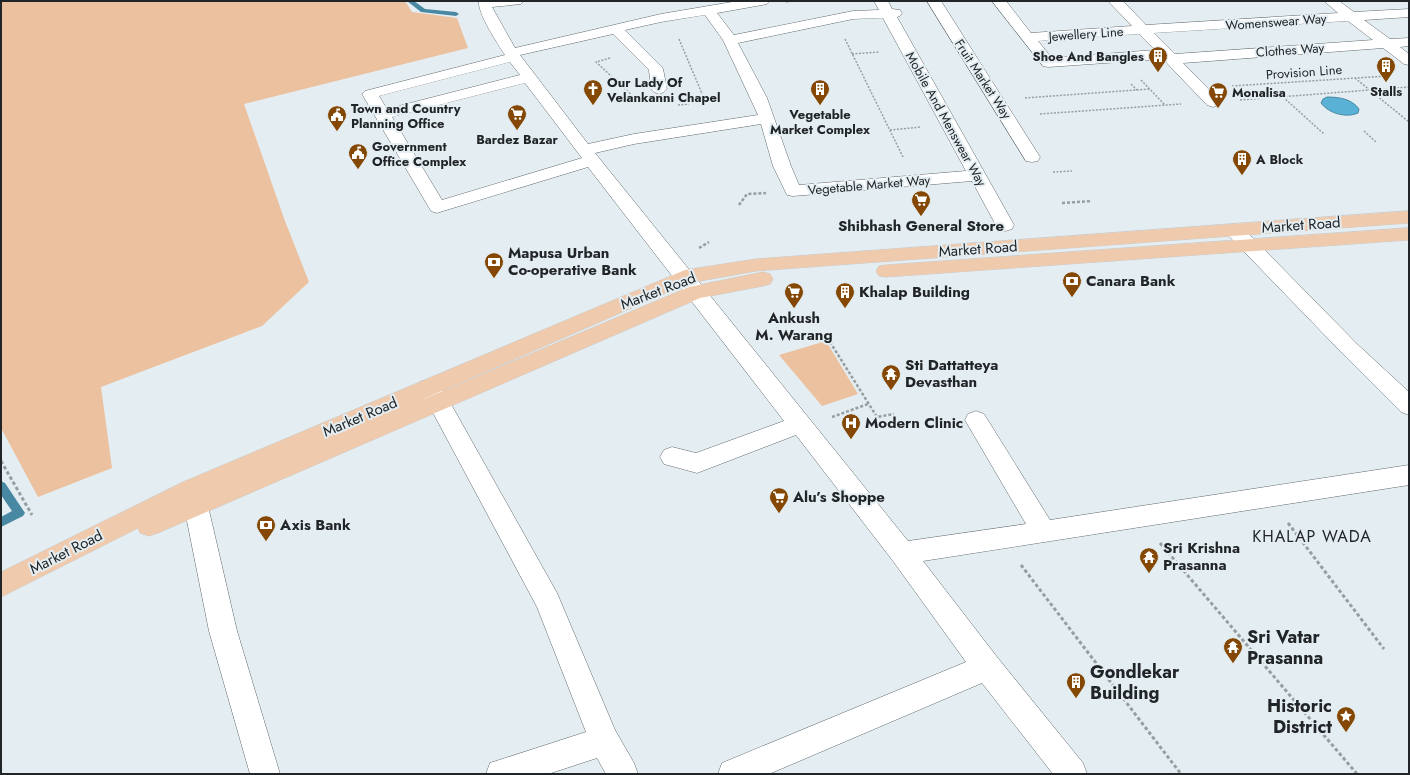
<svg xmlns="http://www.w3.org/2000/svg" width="1410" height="775" font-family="Jost,sans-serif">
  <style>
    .green { fill: #ecc19f }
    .water { fill: #59b2d6; stroke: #4888a2 }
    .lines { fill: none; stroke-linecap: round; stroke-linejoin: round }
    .stream { fill: #4888a2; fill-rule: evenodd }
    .minor-casing { stroke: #61696d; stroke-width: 1 }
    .major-casing { stroke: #cacbcb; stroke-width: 1 }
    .path-far2 { stroke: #979ea1; stroke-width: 1.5; stroke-dasharray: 2 1.5; stroke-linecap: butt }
    .path-far1 { stroke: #979ea1; stroke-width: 2.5; stroke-dasharray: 3 2; stroke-linecap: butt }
    .path { stroke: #979ea1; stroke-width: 3; stroke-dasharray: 3.5 2.5; stroke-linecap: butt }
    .minor { fill: #fff; fill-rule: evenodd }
    .major { fill: #efcaad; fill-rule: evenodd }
    .labels { text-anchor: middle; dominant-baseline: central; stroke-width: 4; stroke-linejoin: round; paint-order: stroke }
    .far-street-label { font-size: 13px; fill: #222527; stroke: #e4eef2 }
    .far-poi-label { font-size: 13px; font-weight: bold; fill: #222527; stroke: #e4eef2; text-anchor: start }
    .street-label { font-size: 15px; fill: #222527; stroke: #e4eef2 }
    .poi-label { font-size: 15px; font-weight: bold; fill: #222527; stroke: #e4eef2; text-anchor: start }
    .neighbourhood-label { font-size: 16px; letter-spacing: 1px; fill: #222527; stroke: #e4eef2 }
    .near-poi-label { font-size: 18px; font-weight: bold; fill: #222527; stroke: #e4eef2; text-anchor: start }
  </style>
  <rect width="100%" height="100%" fill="#e4eef2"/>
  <!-- green -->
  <path class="green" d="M1,1H405L412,12L457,18L468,48L244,104L285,221L309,282L262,326L101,387L112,468L38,497L1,428Z
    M826,341L858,394L822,406L779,355Z"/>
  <!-- water -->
  <path class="water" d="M1327,97C1339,97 1352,99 1359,109L1358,113C1347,118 1329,114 1321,103L1323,99Z"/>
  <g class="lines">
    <!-- stream -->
    <path class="stream" d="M407,1H414L425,9L456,12L459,14L456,16L421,12Z
      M1,481L5,483L25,513L23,516L1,527V517L12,511L1,495Z"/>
    <defs>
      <path id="minor" d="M479,1H523L521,4L492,7L515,48L661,14L738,1H769L767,4L762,5L717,13L734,35L853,11L879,10L874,1H888L892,9L900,10L902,13L900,16L897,17L1014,225L1012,229L1005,231L998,229L972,181L793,196L787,195L773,166L761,124L634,144L595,153L908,541L1026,524L965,420L968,414L976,411L984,414L1050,520L1409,465V485L923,561L997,657L1083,763L1087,774H1053L982,683L769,774H718L722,763L966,662L893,561L796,435L697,473L664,464L660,457L664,450L672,447L696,453L784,421L588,167L443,211L437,213L431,211L362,94L365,91L505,55C498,44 477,13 479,1ZM705,15L723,40L758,115L634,134L588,144L520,55L613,34L649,70L651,89L654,92L659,94L664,92L667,89L663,69L661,66L625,30L661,22ZM883,18L966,171L799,185L791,166L767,98L738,43L853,19ZM510,62L520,75L387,109L379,96ZM525,83L582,158L442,200L392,117Z
        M927,1H941L1040,157L1038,161L1032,162L1026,161Z
        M992,1H1006L1031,33L1132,26L1108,1H1123L1146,25L1338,13L1324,1H1339L1354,12L1409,9V17L1364,20L1390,39L1409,38V46L1400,47L1409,54V65L1404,64L1383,48L1183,63L1221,102L1219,105L1213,107L1207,105L1163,59L1048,67L1043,66ZM1348,21L1373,40L1175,54L1154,33ZM1139,34L1155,50L1052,58L1038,41Z
        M1234,224L1241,226L1357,344L1409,392V415L1401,412L1343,354L1227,234L1225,230L1227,226Z
        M428,380L436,382L447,397L557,593L615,730L634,763L638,774H606L597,758L548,774H486L490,763L586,732L537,607L431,409L417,388L420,382Z
        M196,496L205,499L208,506L237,631L280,774H250L209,631L184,506L187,499Z"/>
      <path id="major" d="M1409,211V223L756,271L689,283L405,407L689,287L763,272L770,274L773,279L770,284L763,286L700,298L158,533L149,536L140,533L138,528L1,597V572L183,482L685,270L756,259Z
        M1409,228V240L886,277L879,276L876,271L879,266L886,265Z"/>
    </defs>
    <!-- minor casing -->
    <use href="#minor" class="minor-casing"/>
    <!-- major casing -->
    <use href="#major" class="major-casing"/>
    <!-- path-far2 -->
    <path class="path-far2" d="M786,2L794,1
      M679,39L706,103
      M845,39L903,157
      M852,54L879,52
      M610,58L596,62L635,98
      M1355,78L1409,122
      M1141,80L1165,105
      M1131,84L1137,90
      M1232,86L1387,76
      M1283,97L1324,134
      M1025,98L1150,89
      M1240,100L1409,87
      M678,105L689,104
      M1040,114L1181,104
      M890,130L921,127
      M1364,131L1376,142
      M1053,172L1072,171"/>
    <!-- path-far1 -->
    <path class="path-far1" d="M1062,203L1092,201
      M739,205L747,194L766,193
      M699,248L709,242
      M830,342L877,417L894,414
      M832,417L868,404"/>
    <!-- path -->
    <path class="path" d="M1,461L32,515
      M1288,523L1384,649
      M1160,543L1357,774
      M1021,565L1181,774"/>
    <!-- minor -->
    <use href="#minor" class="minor"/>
    <!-- major -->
    <use href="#major" class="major"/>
  </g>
  <!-- icons -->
  <defs>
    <symbol id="building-pin" viewBox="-11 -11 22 30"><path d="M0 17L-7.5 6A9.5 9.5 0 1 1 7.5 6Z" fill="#854804" stroke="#e4eef2"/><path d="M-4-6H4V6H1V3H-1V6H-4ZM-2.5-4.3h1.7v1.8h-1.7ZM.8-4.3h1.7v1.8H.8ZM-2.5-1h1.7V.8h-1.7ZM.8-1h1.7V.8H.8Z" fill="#fff"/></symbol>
    <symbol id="church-pin" viewBox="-11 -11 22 30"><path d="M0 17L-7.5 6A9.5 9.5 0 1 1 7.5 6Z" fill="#854804" stroke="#e4eef2"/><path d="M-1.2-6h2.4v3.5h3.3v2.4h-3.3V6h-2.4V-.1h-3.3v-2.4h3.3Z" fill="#fff"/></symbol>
    <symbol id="supermarket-pin" viewBox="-11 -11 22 30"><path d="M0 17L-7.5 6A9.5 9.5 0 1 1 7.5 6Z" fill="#854804" stroke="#e4eef2"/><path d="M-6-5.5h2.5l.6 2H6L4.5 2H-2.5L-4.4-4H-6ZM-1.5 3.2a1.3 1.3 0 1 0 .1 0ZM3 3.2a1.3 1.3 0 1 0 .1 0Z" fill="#fff"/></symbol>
    <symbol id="civic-pin" viewBox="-11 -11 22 30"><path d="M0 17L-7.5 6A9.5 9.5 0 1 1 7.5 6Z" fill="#854804" stroke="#e4eef2"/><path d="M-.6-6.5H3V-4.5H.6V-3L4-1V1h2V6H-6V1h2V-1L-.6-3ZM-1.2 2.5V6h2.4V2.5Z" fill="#fff"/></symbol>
    <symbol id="bank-pin" viewBox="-11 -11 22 30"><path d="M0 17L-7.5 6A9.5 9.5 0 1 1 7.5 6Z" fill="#854804" stroke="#e4eef2"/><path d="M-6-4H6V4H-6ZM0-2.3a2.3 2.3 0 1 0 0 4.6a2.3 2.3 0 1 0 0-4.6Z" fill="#fff"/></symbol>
    <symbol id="temple-pin" viewBox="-11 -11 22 30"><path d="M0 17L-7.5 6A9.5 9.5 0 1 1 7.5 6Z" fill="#854804" stroke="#e4eef2"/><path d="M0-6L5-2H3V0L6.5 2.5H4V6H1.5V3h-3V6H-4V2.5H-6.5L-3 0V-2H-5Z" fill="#fff"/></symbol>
    <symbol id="hospital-pin" viewBox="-11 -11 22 30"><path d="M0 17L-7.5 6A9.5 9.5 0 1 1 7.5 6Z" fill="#854804" stroke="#e4eef2"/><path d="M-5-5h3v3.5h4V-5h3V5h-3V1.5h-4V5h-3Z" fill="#fff"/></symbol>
    <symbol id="sight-pin" viewBox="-11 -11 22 30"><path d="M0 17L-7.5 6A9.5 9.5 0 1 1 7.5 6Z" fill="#854804" stroke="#e4eef2"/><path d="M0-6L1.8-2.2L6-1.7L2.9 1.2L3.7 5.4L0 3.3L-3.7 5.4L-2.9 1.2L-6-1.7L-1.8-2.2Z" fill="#fff"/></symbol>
  </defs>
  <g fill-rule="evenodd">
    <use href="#building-pin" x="1147" y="45" width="22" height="30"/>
    <use href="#building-pin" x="1375" y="55" width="22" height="30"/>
    <use href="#church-pin" x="582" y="78" width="22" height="30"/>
    <use href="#building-pin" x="809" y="78" width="22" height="30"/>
    <use href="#supermarket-pin" x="1207" y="81" width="22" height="30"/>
    <use href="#supermarket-pin" x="506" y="103" width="22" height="30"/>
    <use href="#civic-pin" x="326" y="104" width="22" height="30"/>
    <use href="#civic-pin" x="347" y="142" width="22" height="30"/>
    <use href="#building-pin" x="1231" y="148" width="22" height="30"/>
    <use href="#supermarket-pin" x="910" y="189" width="22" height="30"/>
    <use href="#bank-pin" x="483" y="251" width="22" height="30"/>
    <use href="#bank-pin" x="1061" y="270" width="22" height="30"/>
    <use href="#supermarket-pin" x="783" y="281" width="22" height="30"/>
    <use href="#building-pin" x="834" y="281" width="22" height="30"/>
    <use href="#temple-pin" x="880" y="363" width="22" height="30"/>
    <use href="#hospital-pin" x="840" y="412" width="22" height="30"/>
    <use href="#supermarket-pin" x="768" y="486" width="22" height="30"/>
    <use href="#bank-pin" x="255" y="514" width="22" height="30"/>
    <use href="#temple-pin" x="1138" y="546" width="22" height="30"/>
    <use href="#temple-pin" x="1222" y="636" width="22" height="30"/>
    <use href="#building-pin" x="1065" y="671" width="22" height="30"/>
    <use href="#sight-pin" x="1335" y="705" width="22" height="30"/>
  </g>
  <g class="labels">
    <!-- far-street labels -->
    <g class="far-street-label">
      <text transform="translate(1276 22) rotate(-4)">Womenswear Way</text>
      <text transform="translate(1086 34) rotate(-4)">Jewellery Line</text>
      <text transform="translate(1290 50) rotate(-4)">Clothes Way</text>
      <text transform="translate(1304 72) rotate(-4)">Provision Line</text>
      <text transform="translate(983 79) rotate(57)">Fruit Market Way</text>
      <text transform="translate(946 119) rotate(61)">Mobile And Menswear Way</text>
      <text transform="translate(869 185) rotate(-5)">Vegetable Market Way</text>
    </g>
    <!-- far-poi labels -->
    <g class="far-poi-label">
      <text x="1144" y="56" text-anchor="end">Shoe And Bangles</text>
      <text x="607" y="82">Our Lady Of<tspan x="607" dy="15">Velankanni Chapel</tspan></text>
      <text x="1386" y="91" text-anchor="middle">Stalls</text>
      <text x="1232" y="92">Monalisa</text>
      <text x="351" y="108">Town and Country<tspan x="351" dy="15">Planning Office</tspan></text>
      <text x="820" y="114" text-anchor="middle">Vegetable<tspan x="820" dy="15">Market Complex</tspan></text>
      <text x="517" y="139" text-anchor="middle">Bardez Bazar</text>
      <text x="372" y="146">Government<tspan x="372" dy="15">Office Complex</tspan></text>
      <text x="1256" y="159">A Block</text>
    </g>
    <!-- street labels -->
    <g class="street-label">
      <text transform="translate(1301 225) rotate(-4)">Market Road</text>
      <text transform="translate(978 249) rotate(-4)">Market Road</text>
      <text transform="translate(658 291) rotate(-21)">Market Road</text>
      <text transform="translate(360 417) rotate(-23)">Market Road</text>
      <text transform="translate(66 552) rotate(-27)">Market Road</text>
    </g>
    <!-- poi labels -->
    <g class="poi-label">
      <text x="921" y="226" text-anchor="middle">Shibhash General Store</text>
      <text x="508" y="253">Mapusa Urban<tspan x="508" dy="17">Co-operative Bank</tspan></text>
      <text x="1086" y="281">Canara Bank</text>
      <text x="859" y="292">Khalap Building</text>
      <text x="794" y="318" text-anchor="middle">Ankush<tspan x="794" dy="17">M. Warang</tspan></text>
      <text x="905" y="365">Sti Dattatteya<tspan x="905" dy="17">Devasthan</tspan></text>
      <text x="865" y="423">Modern Clinic</text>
      <text x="793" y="497">Alu’s Shoppe</text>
      <text x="280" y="525">Axis Bank</text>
      <text x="1163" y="548">Sri Krishna<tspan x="1163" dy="17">Prasanna</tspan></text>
    </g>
    <!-- neighbourhood labels -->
    <g class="neighbourhood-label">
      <text x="1312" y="536">KHALAP WADA</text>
    </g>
    <!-- near-poi labels -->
    <g class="near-poi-label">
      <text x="1247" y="637">Sri Vatar<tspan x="1247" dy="21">Prasanna</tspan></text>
      <text x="1090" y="672">Gondlekar<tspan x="1090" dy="21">Building</tspan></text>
      <text x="1332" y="706" text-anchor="end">Historic<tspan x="1332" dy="21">District</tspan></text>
    </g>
  </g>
  <!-- border -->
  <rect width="1410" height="775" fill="none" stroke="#222527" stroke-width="4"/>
</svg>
